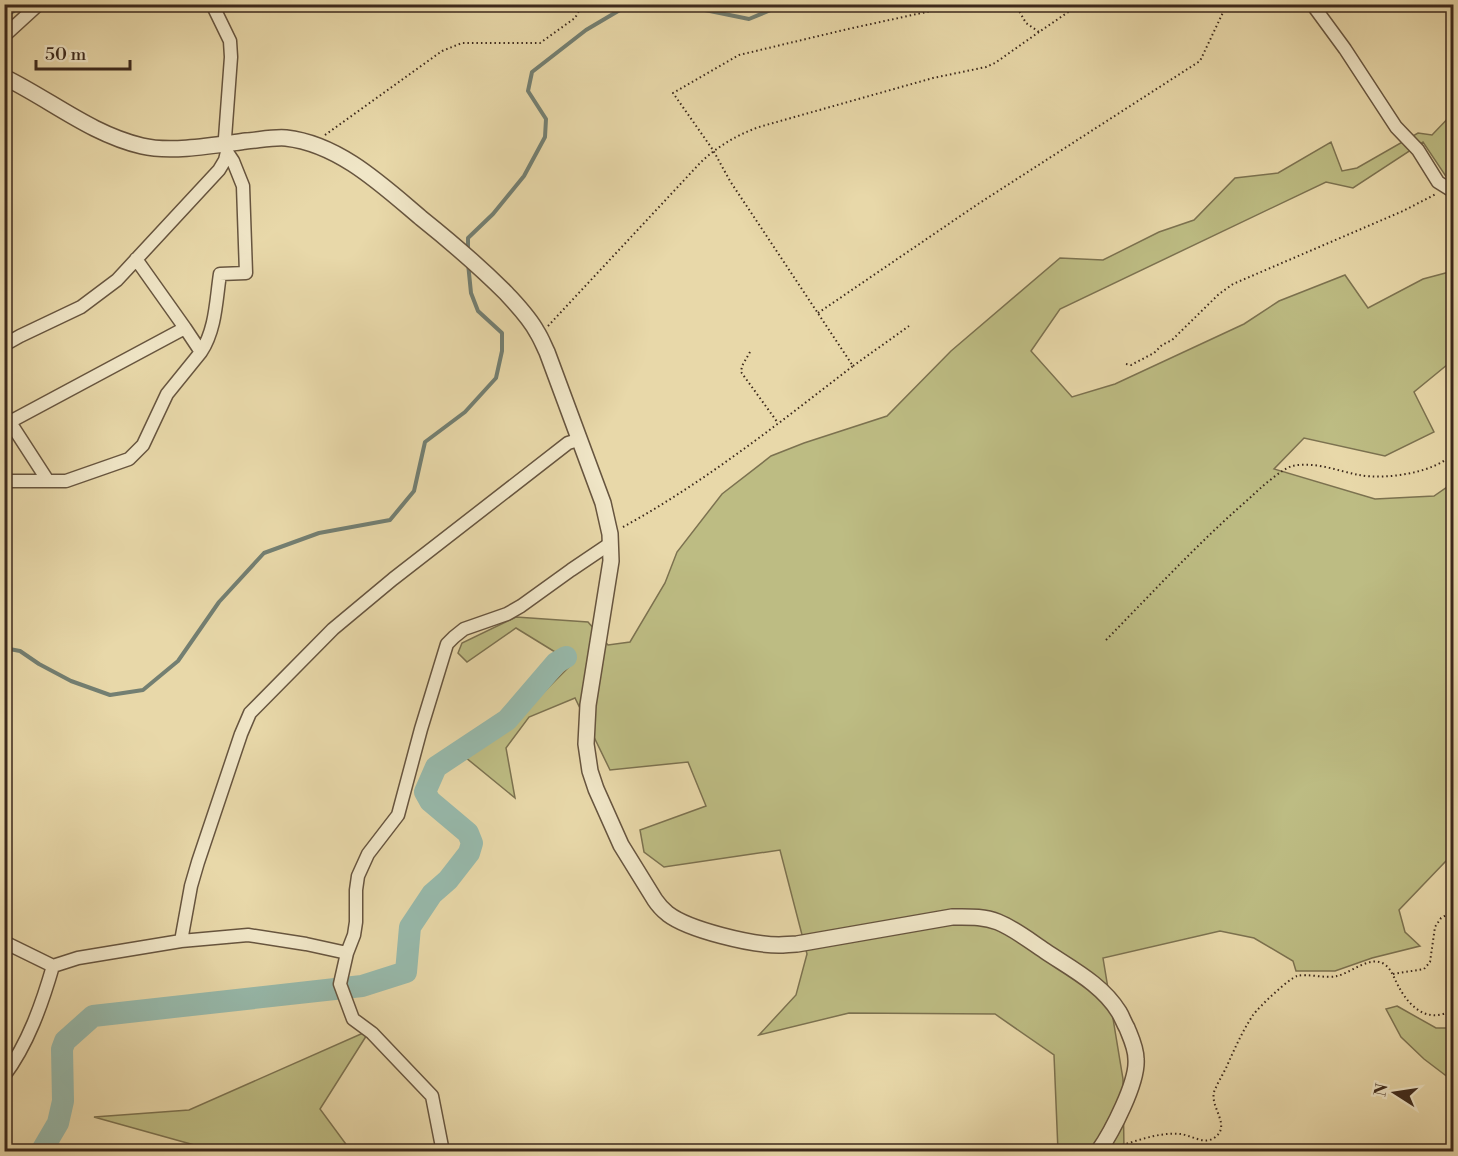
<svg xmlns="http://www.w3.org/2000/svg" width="1458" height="1156" font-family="'Libre Bodoni',serif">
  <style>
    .green { fill: #bdbc83; stroke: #7c7250; stroke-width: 1.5 }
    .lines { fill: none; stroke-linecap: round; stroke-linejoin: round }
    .stream { stroke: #737f72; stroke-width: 4 }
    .river { stroke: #97b9ab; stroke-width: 22 }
    .minor-casing { stroke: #67553f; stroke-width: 15 }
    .tertiary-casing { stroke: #67553f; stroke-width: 18 }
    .path { stroke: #3c291c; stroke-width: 2; stroke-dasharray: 1.5 3; stroke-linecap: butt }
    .minor { stroke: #f0e6c7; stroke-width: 12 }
    .tertiary { stroke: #f0e6c7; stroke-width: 15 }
  </style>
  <rect width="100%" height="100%" fill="#e8d8a9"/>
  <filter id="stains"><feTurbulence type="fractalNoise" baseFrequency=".00333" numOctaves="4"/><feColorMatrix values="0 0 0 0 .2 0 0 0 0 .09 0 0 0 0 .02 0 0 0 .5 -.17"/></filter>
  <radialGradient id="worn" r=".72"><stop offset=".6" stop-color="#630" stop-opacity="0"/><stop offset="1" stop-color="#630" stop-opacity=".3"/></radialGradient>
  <!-- green -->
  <path class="green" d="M1453,113V173L1447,178L1423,142L1353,188L1326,182L1060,309L1031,351L1072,397L1115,384L1244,324L1279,301L1345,275L1368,308L1423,279L1453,271V360L1414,392L1434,432L1385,456L1304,438L1274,469L1375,499L1434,496L1453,483V860L1446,861L1399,910L1405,932L1420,946L1372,958L1335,971H1296L1293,961L1254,938L1220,931L1103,958L1123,1079L1124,1151H1058L1054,1055L995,1014L849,1013L759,1035L796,995L807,954L780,850L664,867L644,852L640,830L706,806L688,762L610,770L575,698L529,717L506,748L515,798L465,757L512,724L573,663L516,628L467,662L458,653L462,643L516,617L588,622L608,645L630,642L665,583L677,552L722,494L771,456L804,443L887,416L951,351L1060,258L1103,260L1159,232L1194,220L1235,178L1278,173L1331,142L1342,171L1357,168L1418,133L1432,135Z
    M1397,1006L1436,1028H1453V1081L1424,1059L1401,1037L1386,1009Z
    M370,1030L320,1109L351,1151H211L205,1148L94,1117L189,1110Z"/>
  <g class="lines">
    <!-- stream -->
    <path class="stream" d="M688,4L700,9L749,19L785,4
      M4,17L25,4
      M468,250V238L493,214L524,176L545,137L546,119L528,91L532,72L586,30L630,4
      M4,648L20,651L39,664L71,681L110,695L143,690L178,661L219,602L264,553L319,533L390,520L414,491L425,442L465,412L496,378L502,351V333L478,311L471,293L468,263"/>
    <!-- river -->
    <path class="river" d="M41,1152L58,1123L63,1101L62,1049L65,1041L93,1016L362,986L406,972L410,927L432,894L448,880L469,853L472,843L468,833L430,801L425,792L436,767L507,720L556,663L566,657"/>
    <defs>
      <path id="minor" d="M1312,4L1345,49L1396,127L1418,150L1438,182L1454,192
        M4,36L39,4
        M4,345L20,336L81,307L117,280L219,170L225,160L227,152L225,138L231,57L230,41L212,4
        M201,352C216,329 216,300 220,274L246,273L243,186L233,161L227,152
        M4,413L48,481
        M4,425L185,328
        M4,481H66L129,459L143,445L167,394L201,352L185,328L136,259
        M181,941L191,886L198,862L241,734L250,713L333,629L393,579L568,443L578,440
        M4,942L53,966L78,958L181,941L248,935L306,944L347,953
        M4,1076C28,1044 42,1004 53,966
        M443,1152L432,1096L372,1033L353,1019L340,984L347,953L354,935L356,922V890L358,876L368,854L398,815L421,729L447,644L454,637L464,629L507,614L521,606L571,570L611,543"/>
      <path id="tertiary" d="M4,77C51,100 91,134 142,146C171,153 216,145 246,141C259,140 273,137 286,138C339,144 382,185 421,218C451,242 479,266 506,293C517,305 529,317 537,332C541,338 544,346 547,352L603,503L610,534L611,561L588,705L586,744L590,771L596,789L621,845L655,900C659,906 663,910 668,914C689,930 752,945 779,945C785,945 791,944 797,944L952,917C968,917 983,916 998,922C1015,929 1030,941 1045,951C1070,968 1102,984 1119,1012C1122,1017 1124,1023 1127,1028C1131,1038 1136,1048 1136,1059C1138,1082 1112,1132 1098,1152"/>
    </defs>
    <!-- minor casing -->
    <use href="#minor" class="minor-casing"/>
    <!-- tertiary casing -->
    <use href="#tertiary" class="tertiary-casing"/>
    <!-- path -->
    <path class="path" d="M1015,4L1026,23L1039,32L1080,4
      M4,9L11,4
      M325,135L442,51L462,43H540L575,18L583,4
      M818,313L978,204L1200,61L1227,4
      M548,326L701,162C718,146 737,135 759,127L933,78L986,67L995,63L1039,32
      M750,352L742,366L741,372L778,423
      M1126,364L1131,365L1154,353L1162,345L1172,340L1219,294L1233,284L1403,211L1436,194
      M853,366L909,326
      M623,527C705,482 779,423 853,366L730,181L713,150L673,93L739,55L848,29L963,4
      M1106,640C1154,591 1200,541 1252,496C1260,488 1282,469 1292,466C1314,461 1338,471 1359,475C1386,480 1435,473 1454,453
      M1393,974L1424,969L1430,962L1435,927L1441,918L1454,911
      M1118,1146C1138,1141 1158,1132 1180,1134C1191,1135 1204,1145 1214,1138C1232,1126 1210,1108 1214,1092C1217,1084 1222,1076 1226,1068C1234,1050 1242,1032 1253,1015C1259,1007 1288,979 1297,976C1307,973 1326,979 1337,976C1351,973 1370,955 1384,964C1392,969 1394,979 1399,987C1405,999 1417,1014 1432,1015C1439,1016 1447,1013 1454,1010"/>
    <!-- minor -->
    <use href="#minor" class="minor"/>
    <!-- tertiary -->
    <use href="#tertiary" class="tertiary"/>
  </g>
  <!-- margin -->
  <rect width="1458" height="1156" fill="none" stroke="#e8d8a9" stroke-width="24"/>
  <rect x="6" y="6" width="1446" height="1144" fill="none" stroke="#3c291c" stroke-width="3"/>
  <rect x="12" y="12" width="1434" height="1132" fill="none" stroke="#3c291c" stroke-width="1.5"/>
  <!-- north arrow -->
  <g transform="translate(1395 1093) rotate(282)" stroke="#f0e6c7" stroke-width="4.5" paint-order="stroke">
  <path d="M0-4.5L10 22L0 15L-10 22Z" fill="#3c291c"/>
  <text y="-9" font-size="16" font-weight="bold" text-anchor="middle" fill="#3c291c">N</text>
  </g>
  <!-- scale -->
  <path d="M36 60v9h94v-9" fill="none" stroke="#3c291c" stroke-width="3"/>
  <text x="45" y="60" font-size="18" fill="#3c291c" stroke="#f0e6c7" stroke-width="4.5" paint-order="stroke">50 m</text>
  <rect width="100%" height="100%" filter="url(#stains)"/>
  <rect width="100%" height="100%" fill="url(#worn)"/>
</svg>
